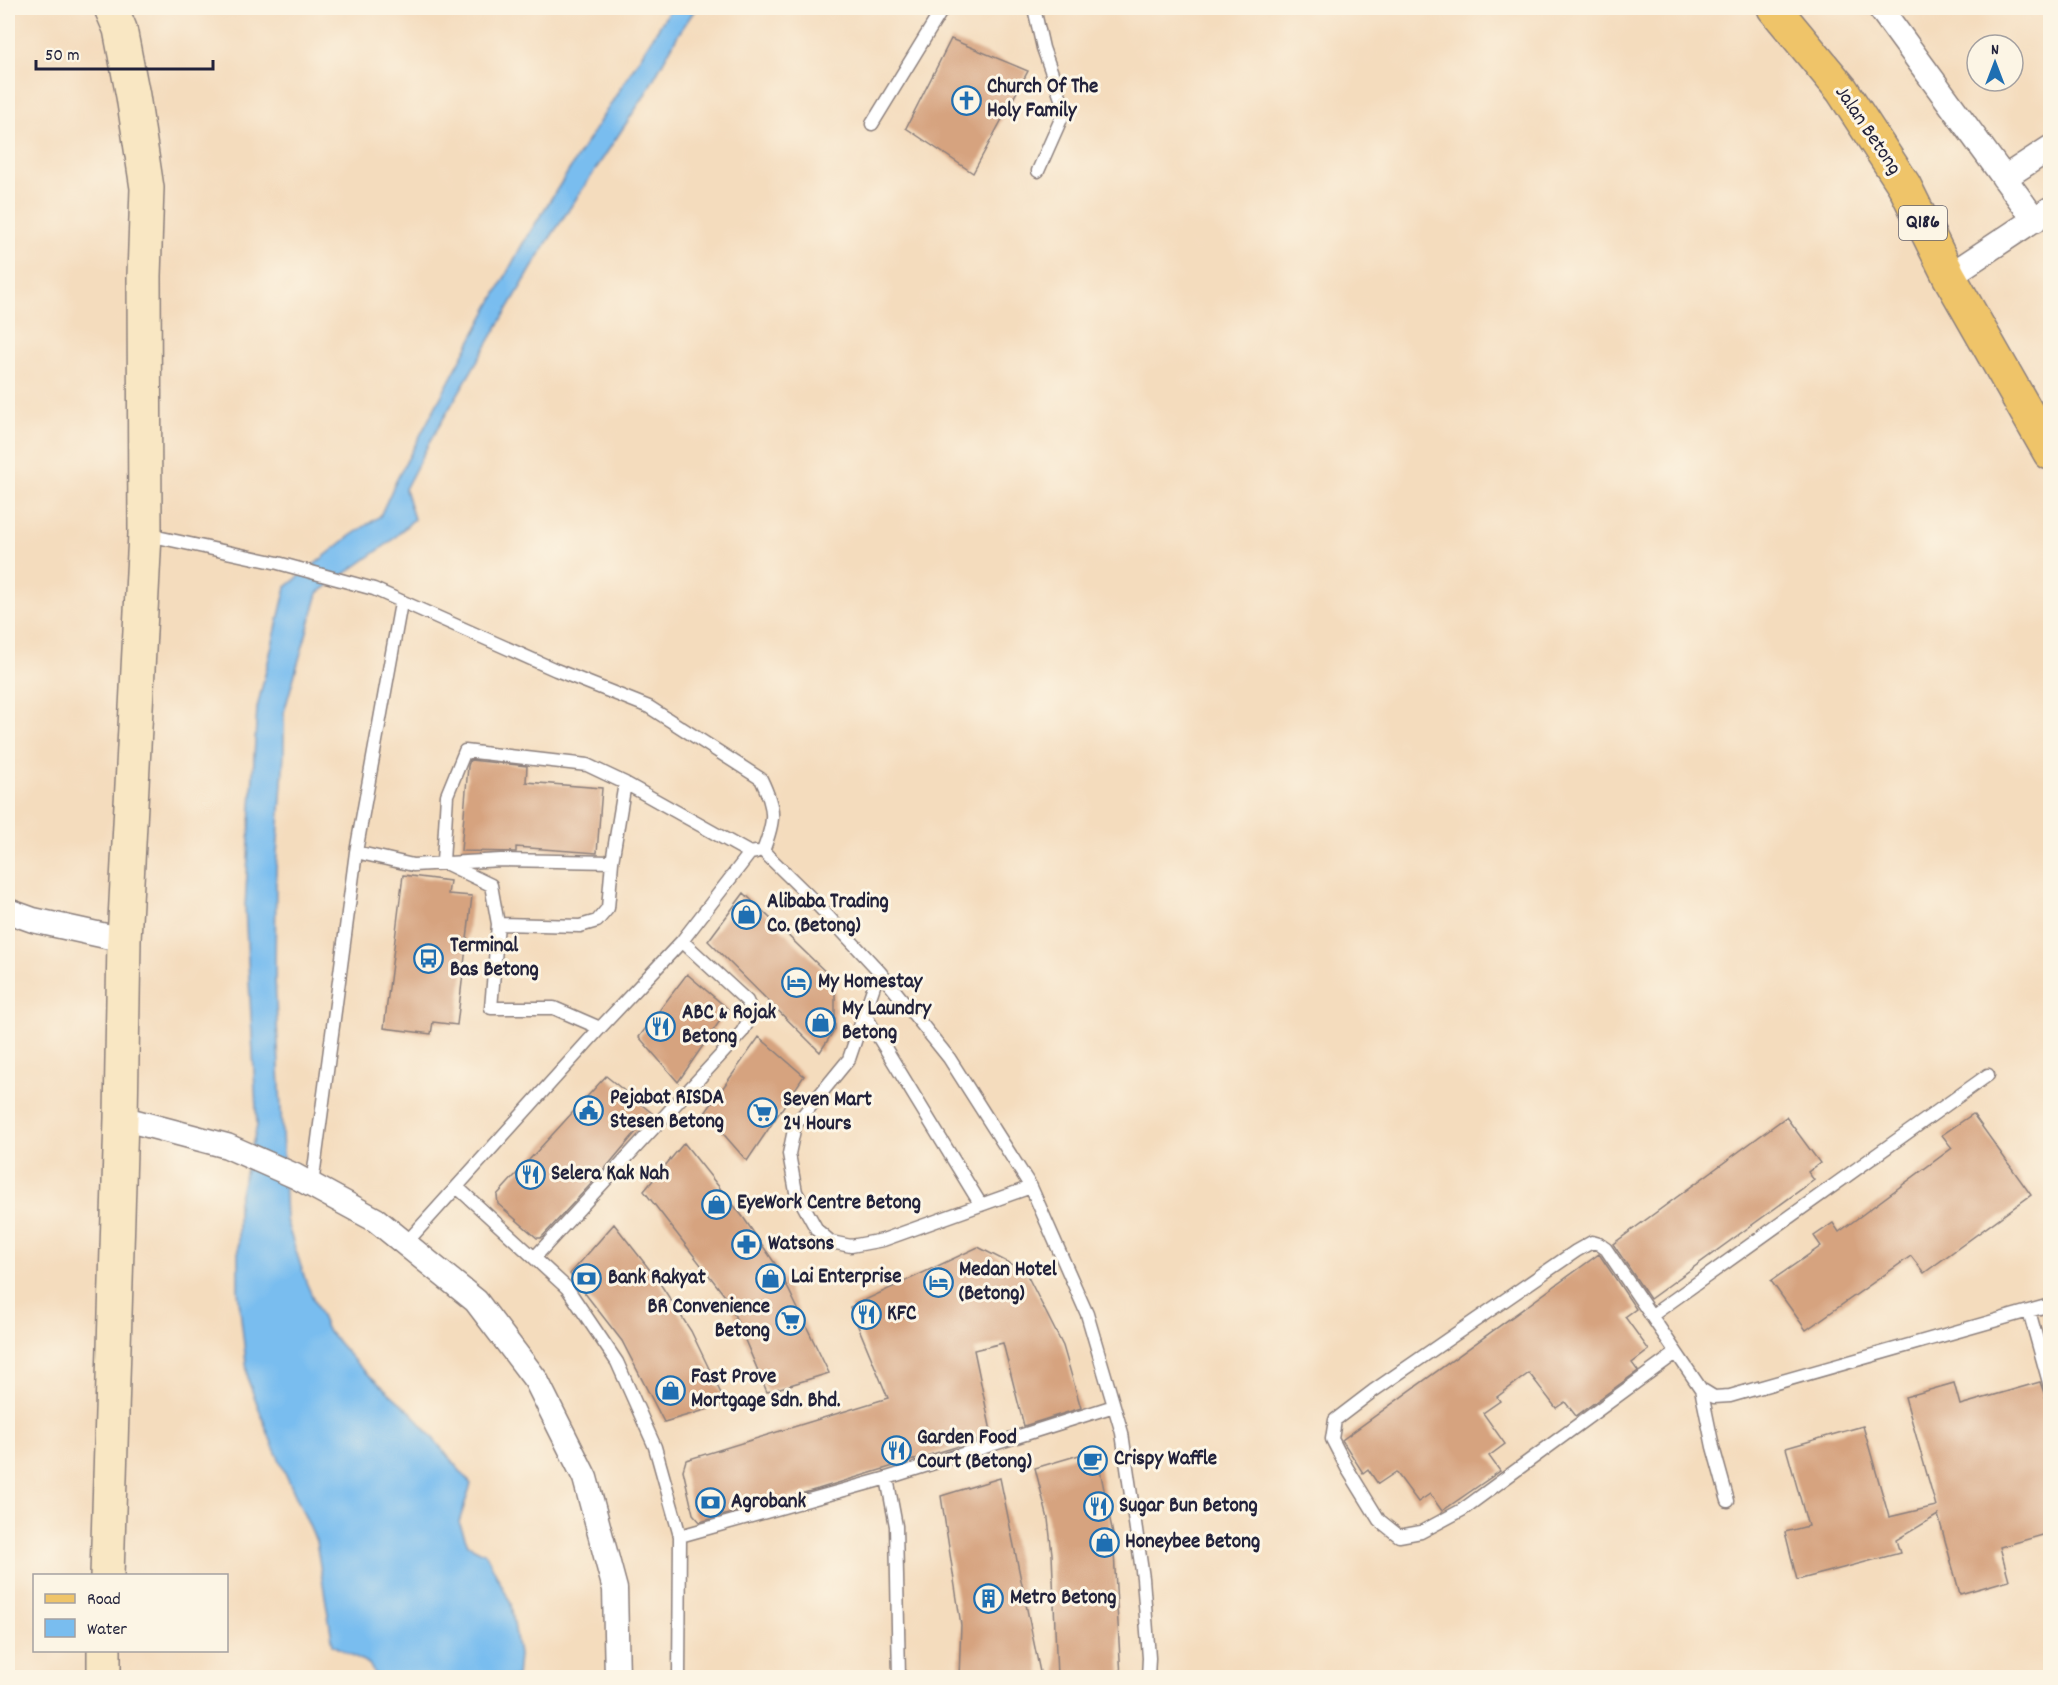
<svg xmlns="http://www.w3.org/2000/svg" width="2058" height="1685" font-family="Dekko,sans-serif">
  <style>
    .water { fill: #79bdef; stroke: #4e7095; stroke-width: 1.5 }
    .building { fill: #d6a37f }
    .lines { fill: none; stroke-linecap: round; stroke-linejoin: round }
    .lane-casing { stroke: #8b7f7c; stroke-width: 15 }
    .street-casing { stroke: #8b7f7c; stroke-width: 27 }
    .secondary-casing { stroke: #8b7f7c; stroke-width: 36 }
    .primary-casing { stroke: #8b7f7c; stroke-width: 36 }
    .lane { stroke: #fff; stroke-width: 12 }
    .street { stroke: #fff; stroke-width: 24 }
    .secondary { stroke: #f9e7c3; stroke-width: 33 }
    .primary { stroke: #efc469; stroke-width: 33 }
    .labels { text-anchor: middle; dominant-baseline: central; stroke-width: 6; stroke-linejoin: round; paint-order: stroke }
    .shield { fill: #fcf5e5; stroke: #63616e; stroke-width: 1.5 }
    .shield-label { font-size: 20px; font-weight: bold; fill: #22223b }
    .poi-label { font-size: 21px; font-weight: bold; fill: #22223b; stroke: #fcf5e5; text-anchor: start }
    .street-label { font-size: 21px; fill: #22223b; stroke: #fcf5e5 }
  </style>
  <rect width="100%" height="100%" fill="#fcf5e5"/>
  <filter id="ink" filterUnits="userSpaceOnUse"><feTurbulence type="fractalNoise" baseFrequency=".0167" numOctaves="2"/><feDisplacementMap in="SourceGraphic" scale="12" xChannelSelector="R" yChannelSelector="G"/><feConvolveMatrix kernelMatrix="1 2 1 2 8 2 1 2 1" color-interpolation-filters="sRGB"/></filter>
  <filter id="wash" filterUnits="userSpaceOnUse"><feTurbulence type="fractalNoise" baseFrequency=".008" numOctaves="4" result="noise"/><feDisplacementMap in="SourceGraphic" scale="24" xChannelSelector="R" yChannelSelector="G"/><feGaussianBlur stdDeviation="1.35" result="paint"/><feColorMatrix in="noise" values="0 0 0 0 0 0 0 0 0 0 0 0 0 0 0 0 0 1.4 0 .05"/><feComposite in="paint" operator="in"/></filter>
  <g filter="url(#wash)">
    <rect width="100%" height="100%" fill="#f4dcbd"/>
    <!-- water -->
    <path class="water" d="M671,8H696L678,35L643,98L546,244L429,443L405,489L414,519L390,542L318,593L284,712V754L276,869L275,978L286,1220L306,1282L327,1330L359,1366L412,1413L471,1484L459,1522L468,1545L486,1554L511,1604L519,1655L517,1677H376L369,1664L333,1645L316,1541L273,1446L248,1380L238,1291V1201L257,1126L245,907L257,708L286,587L350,536L380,516L397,479L522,245Z"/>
    <g id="blocks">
      <!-- building -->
      <path class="building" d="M951,39L1028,71L973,173L906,128Z
        M470,760L527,766L526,782L602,788L597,853L516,847V852L461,851L468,766Z
        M403,875L450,881L448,894L472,896L457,1025L433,1022L431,1034L384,1028Z
        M744,893L835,981V1029L820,1052L708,941Z
        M687,974L728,1009L678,1082L639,1037Z
        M759,1037L804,1076L747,1161L705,1113Z
        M606,1076L652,1113L603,1171L541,1238H537L498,1204L497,1195Z
        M1973,1114L2031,1195L1924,1273L1911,1256L1806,1330L1771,1281L1821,1246L1814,1236L1833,1223L1839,1232L1952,1148L1942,1135Z
        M1786,1117L1820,1163L1808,1172L1814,1180L1650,1299L1613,1244Z
        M684,1143L743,1217L778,1268L829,1373L767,1392L728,1300L644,1191Z
        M614,1224L657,1279L691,1331L726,1404L664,1422L622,1341L570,1274Z
        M978,1247L1025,1271L1063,1346L1081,1408L1024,1426L1003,1343L974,1350L992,1436L818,1489L700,1522L693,1514L683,1470L686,1460L888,1398L850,1307Z
        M1599,1254L1636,1309L1625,1317L1649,1350L1632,1363L1638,1371L1576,1416L1565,1402L1556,1408L1529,1373L1497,1397L1500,1401L1483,1413L1505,1444L1489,1456L1500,1471L1442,1511L1430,1494L1418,1502L1396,1472L1378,1484L1368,1469L1363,1473L1342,1440Z
        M2040,1382L2050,1410V1533L2000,1547L2009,1580L1960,1594L1938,1515L1896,1540L1900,1553L1797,1580L1785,1532L1808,1526L1786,1448L1863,1426L1889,1517L1936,1506L1905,1397L1954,1383L1960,1405Z
        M1096,1450L1113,1534L1121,1677H1057L1052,1554L1048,1519L1035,1468Z
        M1000,1478L1041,1677H959L961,1625L941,1496Z"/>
    </g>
  </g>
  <g filter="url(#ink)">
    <use href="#blocks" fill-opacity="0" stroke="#8b7f7c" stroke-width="1.5"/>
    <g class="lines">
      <defs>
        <path id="lane" d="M1034,8L1043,48L1065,110L1038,171
          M872,124L943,8
          M148,535L278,563L374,589L556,670L649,707L761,779C776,810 775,820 763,851L811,898L879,971L949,1058L1031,1187L1087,1314L1122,1433L1143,1578L1149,1658L1148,1678
          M356,852L413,865L501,860L612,862L625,783
          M498,924L580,926L597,921L608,908L612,862
          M879,971L849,1059L795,1125L789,1154L796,1192L817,1230L831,1242L851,1246L883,1240L1031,1187
          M865,1015L981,1205
          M600,1028L554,1008H491L498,924L491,885L443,862L447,795L465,751L587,765L625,783L750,853
          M312,1185L356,852L401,603
          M457,1187L567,1288L617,1362L655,1447L680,1536
          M406,1243L600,1028L682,941L750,853L756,852
          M535,1257L742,1032L749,1020L752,1012L747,1001L682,941
          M2029,1311L2050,1386
          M1651,1316L1988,1075
          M1676,1353L1462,1510L1421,1532L1399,1536L1379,1520L1347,1468L1332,1439L1335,1420L1373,1391L1576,1251L1592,1242L1599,1244L1606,1249L1701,1389L1714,1397L1730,1396L2050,1305
          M1701,1389L1713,1447L1728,1501
          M887,1478L1114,1406
          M679,1678L680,1536L887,1478L896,1526L899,1678"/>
        <path id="street" d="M1880,8L2035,220
          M2004,178L2050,148
          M1949,276L2050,209
          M8,911L33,920L124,940
          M121,1118L227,1146L295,1176L376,1220L476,1301L536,1380L585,1478L615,1589L617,1678"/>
        <path id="secondary" d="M107,1576L121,1118L124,940L145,534L144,276L147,188L133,96L120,29L111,8
          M104,1678V1650"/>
        <path id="primary" d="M1774,8L1842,90L1904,185L1949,276L2050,453"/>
      </defs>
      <!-- lane casing -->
      <use href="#lane" class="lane-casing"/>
      <!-- street casing -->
      <use href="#street" class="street-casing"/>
      <!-- secondary casing -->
      <use href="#secondary" class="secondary-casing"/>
      <!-- primary casing -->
      <use href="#primary" class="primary-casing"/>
      <!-- lane -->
      <use href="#lane" class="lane"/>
      <!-- street -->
      <use href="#street" class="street"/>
      <!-- secondary -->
      <use href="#secondary" class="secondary"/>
      <!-- primary -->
      <use href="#primary" class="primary"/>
    </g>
  </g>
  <!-- icons -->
  <defs>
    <symbol id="church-ring" viewBox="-11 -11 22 22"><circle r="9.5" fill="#fcf5e5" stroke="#1f6fb2" stroke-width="1.5"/><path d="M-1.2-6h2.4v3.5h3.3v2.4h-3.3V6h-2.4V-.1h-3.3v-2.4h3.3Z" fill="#1f6fb2"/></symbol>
    <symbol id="shop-ring" viewBox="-11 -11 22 22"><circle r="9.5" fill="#fcf5e5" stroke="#1f6fb2" stroke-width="1.5"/><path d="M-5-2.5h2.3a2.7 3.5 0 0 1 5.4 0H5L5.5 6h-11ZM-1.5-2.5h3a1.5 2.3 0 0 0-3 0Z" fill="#1f6fb2"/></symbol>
    <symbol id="bus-ring" viewBox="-11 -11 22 22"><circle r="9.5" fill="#fcf5e5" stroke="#1f6fb2" stroke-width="1.5"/><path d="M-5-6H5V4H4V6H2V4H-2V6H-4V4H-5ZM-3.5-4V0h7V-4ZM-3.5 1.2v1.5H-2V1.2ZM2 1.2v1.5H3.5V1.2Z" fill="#1f6fb2"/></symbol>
    <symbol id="hotel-ring" viewBox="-11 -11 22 22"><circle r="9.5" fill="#fcf5e5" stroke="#1f6fb2" stroke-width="1.5"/><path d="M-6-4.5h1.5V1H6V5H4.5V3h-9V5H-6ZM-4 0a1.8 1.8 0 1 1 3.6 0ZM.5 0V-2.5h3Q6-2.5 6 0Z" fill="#1f6fb2"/></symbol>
    <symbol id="restaurant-ring" viewBox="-11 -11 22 22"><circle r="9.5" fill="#fcf5e5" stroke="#1f6fb2" stroke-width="1.5"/><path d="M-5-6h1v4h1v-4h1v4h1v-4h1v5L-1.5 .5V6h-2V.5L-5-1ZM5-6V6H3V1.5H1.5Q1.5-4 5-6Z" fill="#1f6fb2"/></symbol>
    <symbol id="civic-ring" viewBox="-11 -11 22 22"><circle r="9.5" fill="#fcf5e5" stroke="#1f6fb2" stroke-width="1.5"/><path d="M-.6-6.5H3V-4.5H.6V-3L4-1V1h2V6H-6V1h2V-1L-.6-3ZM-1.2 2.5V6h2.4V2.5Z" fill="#1f6fb2"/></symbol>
    <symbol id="supermarket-ring" viewBox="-11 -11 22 22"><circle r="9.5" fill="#fcf5e5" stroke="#1f6fb2" stroke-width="1.5"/><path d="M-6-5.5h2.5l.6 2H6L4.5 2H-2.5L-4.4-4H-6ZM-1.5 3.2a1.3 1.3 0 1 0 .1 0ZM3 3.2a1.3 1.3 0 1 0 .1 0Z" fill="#1f6fb2"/></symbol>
    <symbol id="pharmacy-ring" viewBox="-11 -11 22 22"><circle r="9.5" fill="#fcf5e5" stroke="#1f6fb2" stroke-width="1.5"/><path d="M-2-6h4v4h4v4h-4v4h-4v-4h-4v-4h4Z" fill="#1f6fb2"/></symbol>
    <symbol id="bank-ring" viewBox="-11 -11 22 22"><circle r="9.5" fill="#fcf5e5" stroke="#1f6fb2" stroke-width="1.5"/><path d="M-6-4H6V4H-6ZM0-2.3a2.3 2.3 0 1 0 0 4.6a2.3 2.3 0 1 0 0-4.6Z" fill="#1f6fb2"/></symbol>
    <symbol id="cafe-ring" viewBox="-11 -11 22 22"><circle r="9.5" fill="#fcf5e5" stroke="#1f6fb2" stroke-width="1.5"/><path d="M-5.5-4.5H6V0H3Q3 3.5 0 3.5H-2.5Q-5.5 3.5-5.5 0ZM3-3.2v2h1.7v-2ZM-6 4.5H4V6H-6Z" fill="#1f6fb2"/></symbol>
    <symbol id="building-ring" viewBox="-11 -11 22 22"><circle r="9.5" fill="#fcf5e5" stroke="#1f6fb2" stroke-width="1.5"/><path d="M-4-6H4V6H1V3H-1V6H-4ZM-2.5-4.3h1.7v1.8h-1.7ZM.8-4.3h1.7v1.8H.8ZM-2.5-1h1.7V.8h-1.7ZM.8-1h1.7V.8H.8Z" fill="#1f6fb2"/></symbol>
  </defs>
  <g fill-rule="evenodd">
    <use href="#church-ring" x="950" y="84" width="33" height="33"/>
    <use href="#shop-ring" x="730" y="898" width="33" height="33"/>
    <use href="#bus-ring" x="412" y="942" width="33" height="33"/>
    <use href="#hotel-ring" x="780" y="966" width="33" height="33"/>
    <use href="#shop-ring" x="804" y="1006" width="33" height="33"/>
    <use href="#restaurant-ring" x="644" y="1010" width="33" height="33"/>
    <use href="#civic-ring" x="572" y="1094" width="33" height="33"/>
    <use href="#supermarket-ring" x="746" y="1096" width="33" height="33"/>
    <use href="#restaurant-ring" x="514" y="1158" width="33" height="33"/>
    <use href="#shop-ring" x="700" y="1188" width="33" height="33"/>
    <use href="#pharmacy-ring" x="730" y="1228" width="33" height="33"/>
    <use href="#shop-ring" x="754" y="1262" width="33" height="33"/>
    <use href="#bank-ring" x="570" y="1262" width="33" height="33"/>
    <use href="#hotel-ring" x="922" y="1266" width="33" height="33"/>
    <use href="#restaurant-ring" x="850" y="1298" width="33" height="33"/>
    <use href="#supermarket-ring" x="774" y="1304" width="33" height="33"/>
    <use href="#shop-ring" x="654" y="1374" width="33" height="33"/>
    <use href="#restaurant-ring" x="880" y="1434" width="33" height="33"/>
    <use href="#cafe-ring" x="1076" y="1444" width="33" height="33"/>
    <use href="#bank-ring" x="694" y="1486" width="33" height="33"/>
    <use href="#restaurant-ring" x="1082" y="1490" width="33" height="33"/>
    <use href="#shop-ring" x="1088" y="1526" width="33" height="33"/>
    <use href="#building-ring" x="972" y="1582" width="33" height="33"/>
  </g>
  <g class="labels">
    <!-- shield labels -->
    <rect class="shield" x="1899" y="206" width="48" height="34" rx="4.5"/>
    <g class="shield-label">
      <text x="1923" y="223">Q186</text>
    </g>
    <!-- poi labels -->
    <g class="poi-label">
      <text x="987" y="88">Church Of The<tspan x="987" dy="24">Holy Family</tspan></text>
      <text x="767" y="903">Alibaba Trading<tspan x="767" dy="24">Co. (Betong)</tspan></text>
      <text x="450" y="947">Terminal<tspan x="450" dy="24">Bas Betong</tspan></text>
      <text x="818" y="983">My Homestay</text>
      <text x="842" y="1010">My Laundry<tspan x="842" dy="24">Betong</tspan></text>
      <text x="682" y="1014">ABC &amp; Rojak<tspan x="682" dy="24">Betong</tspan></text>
      <text x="610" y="1099">Pejabat RISDA<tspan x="610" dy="24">Stesen Betong</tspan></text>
      <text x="783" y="1101">Seven Mart<tspan x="783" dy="24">24 Hours</tspan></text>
      <text x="551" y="1175">Selera Kak Nah</text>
      <text x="737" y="1204">EyeWork Centre Betong</text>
      <text x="768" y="1245">Watsons</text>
      <text x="959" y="1271">Medan Hotel<tspan x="959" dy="24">(Betong)</tspan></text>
      <text x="791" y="1278">Lai Enterprise</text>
      <text x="608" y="1279">Bank Rakyat</text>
      <text x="770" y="1308" text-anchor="end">BR Convenience<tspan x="770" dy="24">Betong</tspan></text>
      <text x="887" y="1315">KFC</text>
      <text x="691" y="1378">Fast Prove<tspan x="691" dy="24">Mortgage Sdn. Bhd.</tspan></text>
      <text x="917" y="1439">Garden Food<tspan x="917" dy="24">Court (Betong)</tspan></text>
      <text x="1114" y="1460">Crispy Waffle</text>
      <text x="731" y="1503">Agrobank</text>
      <text x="1119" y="1507">Sugar Bun Betong</text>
      <text x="1125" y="1543">Honeybee Betong</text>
      <text x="1010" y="1599">Metro Betong</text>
    </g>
    <!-- street labels -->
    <g class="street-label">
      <text transform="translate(1867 131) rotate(56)">Jalan Betong</text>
    </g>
  </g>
  <!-- margin -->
  <rect width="2058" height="1685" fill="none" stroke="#fcf5e5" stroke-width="30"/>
  <!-- legend -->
  <rect x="33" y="1574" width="195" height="78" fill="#fcf5e5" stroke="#a5a1a1" stroke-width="1.5"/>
  <rect x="45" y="1594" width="30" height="9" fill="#efc469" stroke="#a5a1a1" stroke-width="1.5"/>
  <text x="87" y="1604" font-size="18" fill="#22223b">Road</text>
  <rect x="45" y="1619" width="30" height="18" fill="#79bdef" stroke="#a5a1a1" stroke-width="1.5"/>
  <text x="87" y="1634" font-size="18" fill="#22223b">Water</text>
  <!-- north arrow -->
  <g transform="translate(1995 63)"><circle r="28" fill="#fcf5e5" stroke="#a5a1a1" stroke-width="1.5"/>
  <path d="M0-4.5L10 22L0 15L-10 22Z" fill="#1f6fb2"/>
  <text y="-9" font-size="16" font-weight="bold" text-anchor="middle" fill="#22223b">N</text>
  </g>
  <!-- scale -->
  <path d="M36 60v9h177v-9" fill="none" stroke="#22223b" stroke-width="3"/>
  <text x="45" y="60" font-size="18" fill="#22223b" stroke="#fcf5e5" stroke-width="4.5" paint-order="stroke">50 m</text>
</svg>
